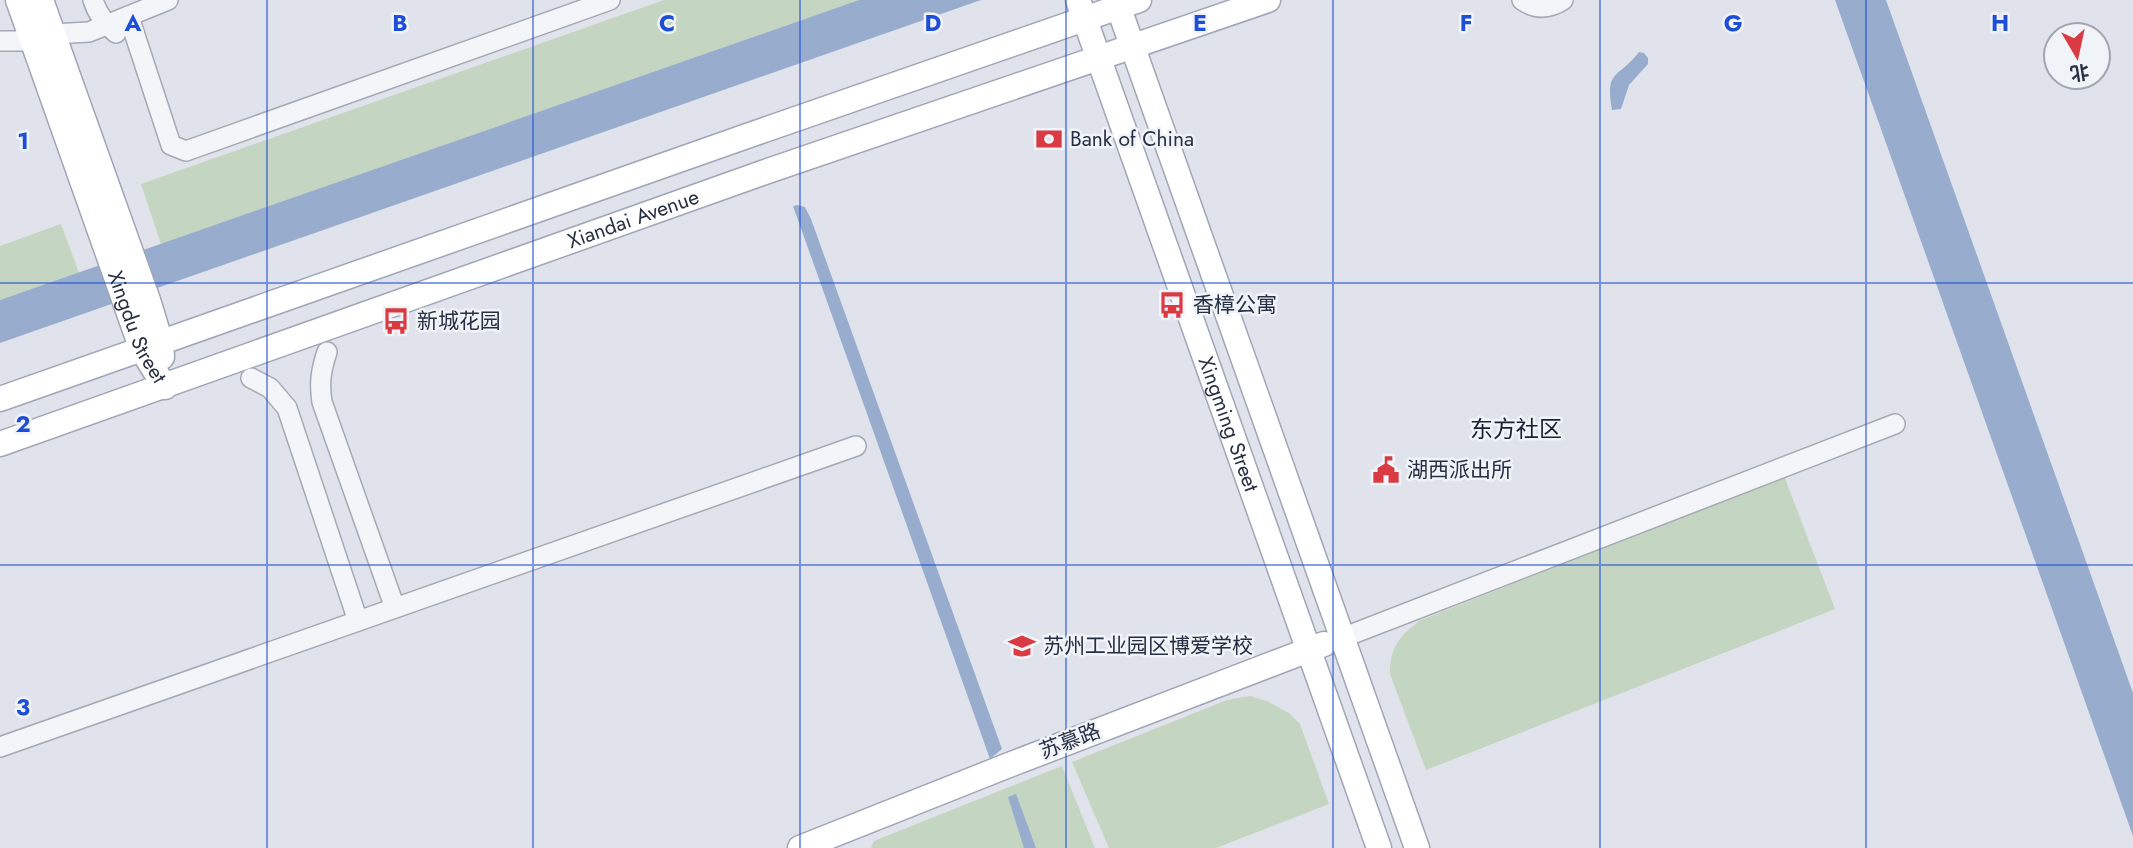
<svg xmlns="http://www.w3.org/2000/svg" width="2133" height="848" font-family="Jost,'Noto Sans SC',sans-serif">
  <style>
    .green { fill: #c4d5c1 }
    .water { fill: #98adce }
    .lines { fill: none; stroke-linecap: round; stroke-linejoin: round }
    .minor-casing { stroke: #a5a9b6; stroke-width: 22 }
    .major-casing { stroke: #9fa6b8; stroke-width: 27 }
    .minor { stroke: #f4f5f8; stroke-width: 19 }
    .major { stroke: #fff; stroke-width: 24 }
    .grid { fill: none; stroke: #1d4ed8; stroke-width: 2; stroke-opacity: 0.55 }
    .labels { text-anchor: middle; dominant-baseline: central; stroke-width: 5; stroke-linejoin: round; paint-order: stroke }
    .poi-label { font-size: 21px; fill: #272f44; stroke: #f0f3f8; text-anchor: start }
    .street-label { font-size: 21px; fill: #272f44; stroke: #f0f3f8 }
    .neighbourhood-label { font-size: 23px; fill: #1a2035; stroke: #f0f3f8 }
    .grid-label { font-size: 23px; text-anchor: middle; font-weight: bold; fill: #1d4ed8; stroke: #f0f3f8; stroke-width: 5; stroke-linejoin: round; paint-order: stroke }
  </style>
  <rect width="100%" height="100%" fill="#e0e3eb"/>
  <!-- green -->
  <path class="green" d="M664,0H859L161,244L141,184Z
    M61,224L79,273L0,300V246Z
    M1784,476L1835,609L1426,770L1390,674C1390,647 1399,637 1419,621Z
    M1250,696L1267,701L1289,713L1300,724L1329,804L1216,848H1109L1072,762L1227,700Z
    M1062,766L1095,848H871L874,841Z"/>
  <!-- water -->
  <path class="water" d="M859,0H981L0,343V300Z
    M1835,0H1886L2133,693V836Z
    M1639,52L1644,53L1648,58V64L1629,85L1621,109L1612,110C1605,69 1617,80 1639,52Z
    M797,205L805,207L811,219L1002,749L990,759L793,206Z
    M1016,794L1036,848H1024L1008,797Z"/>
  <g class="lines">
    <defs>
      <path id="minor" d="M93,0C97,13 105,24 116,33
        M1522,0C1536,10 1549,9 1563,0
        M129,17L171,145L186,151L610,0
        M0,41H32L52,34L89,32L168,0
        M327,352C321,370 319,383 322,402L395,608
        M251,378L270,388L287,408L358,621
        M1342,638L1895,424
        M0,747L856,446"/>
      <g id="major">
        <path id="s1" d="M18,0L142,350L165,387"/>
        <path d="M41,0L148,300L161,343L162,357"/>
        <path id="s2" d="M1078,0L1379,848"/>
        <path d="M1116,0L1417,848"/>
        <path d="M0,399L747,136L1139,0"/>
        <path id="s3" d="M0,444L765,172L1268,0"/>
        <path d="M800,848L1009,765L1324,644"/>
      </g>
    </defs>
    <!-- minor casing -->
    <use href="#minor" class="minor-casing"/>
    <!-- major casing -->
    <use href="#major" class="major-casing"/>
    <!-- minor -->
    <use href="#minor" class="minor"/>
    <!-- major -->
    <use href="#major" class="major"/>
  </g>
  <!-- grid -->
  <path class="grid" d="M267,0V848M533,0V848M800,0V848M1066,0V848M1333,0V848M1600,0V848M1866,0V848M0,283H2133M0,565H2133"/>
  <!-- icons -->
  <defs>
    <symbol id="bank-bare" viewBox="-9 -9 18 18"><path d="M-6-4H6V4H-6ZM0-2.3a2.3 2.3 0 1 0 0 4.6a2.3 2.3 0 1 0 0-4.6Z" fill="#da3b43" stroke="#f0f3f8" stroke-width="2.5" paint-order="stroke"/></symbol>
    <symbol id="bus-bare" viewBox="-9 -9 18 18"><path d="M-5-6H5V4H4V6H2V4H-2V6H-4V4H-5ZM-3.5-4V0h7V-4ZM-3.5 1.2v1.5H-2V1.2ZM2 1.2v1.5H3.5V1.2Z" fill="#da3b43" stroke="#f0f3f8" stroke-width="2.5" paint-order="stroke"/></symbol>
    <symbol id="civic-bare" viewBox="-9 -9 18 18"><path d="M-.6-6.5H3V-4.5H.6V-3L4-1V1h2V6H-6V1h2V-1L-.6-3ZM-1.2 2.5V6h2.4V2.5Z" fill="#da3b43" stroke="#f0f3f8" stroke-width="2.5" paint-order="stroke"/></symbol>
    <symbol id="school-bare" viewBox="-9 -9 18 18"><path d="M0-5L7-2L0 1L-7-2ZM-4 1L0 2.5L4 1V4Q0 6-4 4Z" fill="#da3b43" stroke="#f0f3f8" stroke-width="2.5" paint-order="stroke"/></symbol>
  </defs>
  <g fill-rule="evenodd">
    <use href="#bank-bare" x="1030" y="120" width="38" height="38"/>
    <use href="#bus-bare" x="1153" y="286" width="38" height="38"/>
    <use href="#bus-bare" x="377" y="302" width="38" height="38"/>
    <use href="#civic-bare" x="1367" y="451" width="38" height="38"/>
    <use href="#school-bare" x="1003" y="627" width="38" height="38"/>
  </g>
  <g class="labels">
    <!-- poi labels -->
    <g class="poi-label">
      <text x="1070" y="139">Bank of China</text>
      <text x="1193" y="305">香樟公寓</text>
      <text x="417" y="321">新城花园</text>
      <text x="1407" y="470">湖西派出所</text>
      <text x="1043" y="646">苏州工业园区博爱学校</text>
    </g>
    <!-- street labels -->
    <g class="street-label">
      <text stroke="none"><textPath href="#s3" startOffset="672">Xiandai Avenue</textPath></text>
      <text stroke="none"><textPath href="#s1" startOffset="348">Xingdu Street</textPath></text>
      <text stroke="none"><textPath href="#s2" startOffset="450">Xingming Street</textPath></text>
      <text transform="translate(1070 741) rotate(-21)">苏慕路</text>
    </g>
    <!-- neighbourhood labels -->
    <g class="neighbourhood-label">
      <text x="1516" y="429">东方社区</text>
    </g>
  </g>
  <g class="grid-label">
    <text x="133" y="31">A</text>
    <text x="400" y="31">B</text>
    <text x="667" y="31">C</text>
    <text x="933" y="31">D</text>
    <text x="1200" y="31">E</text>
    <text x="1466" y="31">F</text>
    <text x="1733" y="31">G</text>
    <text x="2000" y="31">H</text>
    <text x="23" y="149">1</text>
    <text x="23" y="432">2</text>
    <text x="23" y="715">3</text>
  </g>
  <!-- north arrow -->
  <g transform="translate(2077 56) rotate(171)"><circle r="33" fill="#f0f3f8" stroke="#a0a5b0" stroke-width="2"/>
  <path d="M0-5L12 26L0 18L-12 26Z" fill="#da3b43"/>
  <text y="-10" font-size="19" font-weight="bold" text-anchor="middle" fill="#272f44">北</text>
  </g>
</svg>
